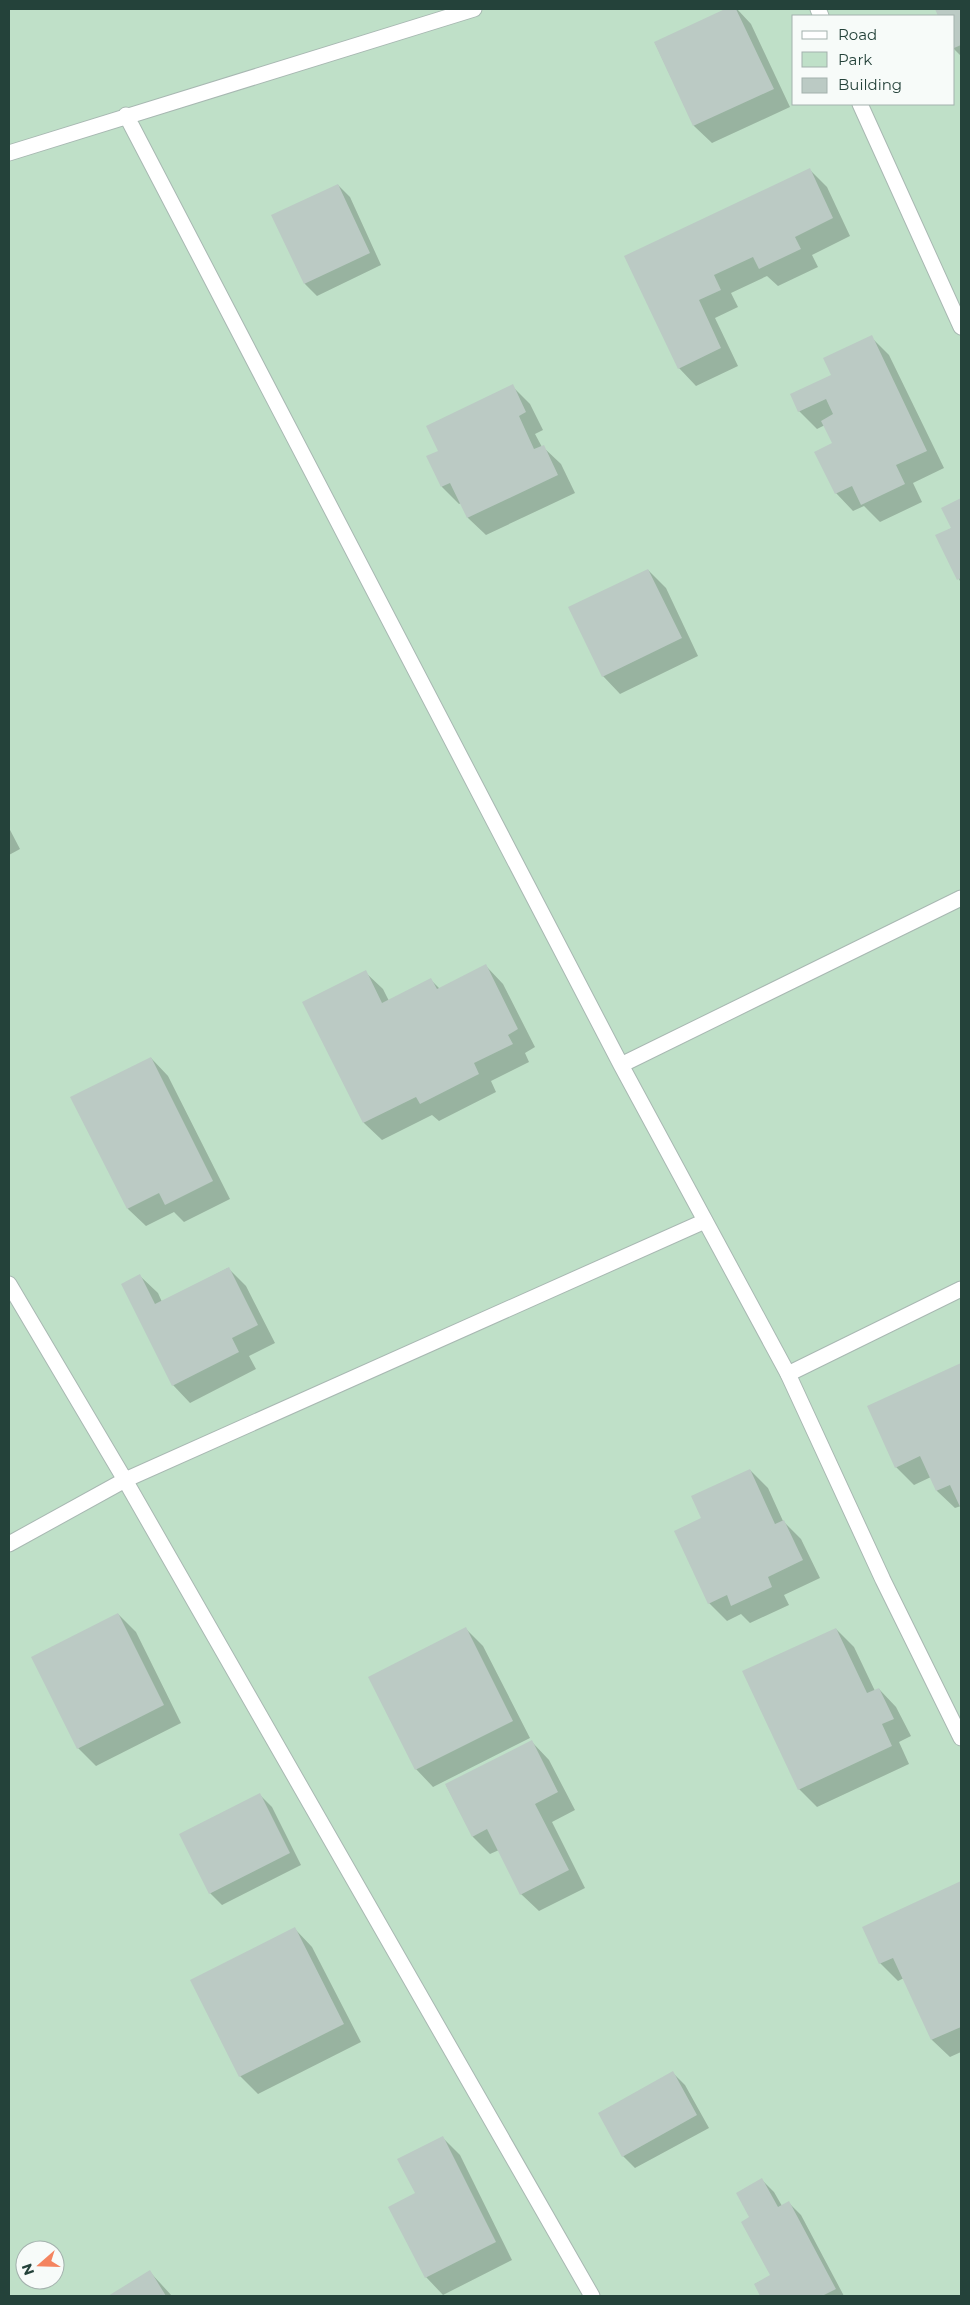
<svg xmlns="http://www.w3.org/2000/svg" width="970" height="2305" font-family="Montserrat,sans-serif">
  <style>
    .green { fill: #bfe0c8; fill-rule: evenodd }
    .shadow { fill: #0003 }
    .building { fill: #bbcac4 }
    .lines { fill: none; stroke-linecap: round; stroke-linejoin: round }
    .lane-casing { stroke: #a8b8b2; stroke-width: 17 }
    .street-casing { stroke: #a8b8b2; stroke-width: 17 }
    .lane { stroke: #fff; stroke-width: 15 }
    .street { stroke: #fff; stroke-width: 15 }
  </style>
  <rect width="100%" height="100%" fill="#e6efeb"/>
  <!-- green -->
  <path class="green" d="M9,9H961V2296H9ZM794,16H954V104H794ZM25,2250H55V2280H25Z"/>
  <!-- shadow -->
  <path class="shadow" d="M728,9H737L751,24L790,107L712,143L694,126L655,43Z
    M937,9H961V56L954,49V16H940Z
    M810,170L827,187L850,236L812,255L818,267L778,286L767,276L731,293L738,307L715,318L738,366L696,386L679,368L626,256Z
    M338,185L350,197L381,265L317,296L305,284L273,216Z
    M871,337L889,355L944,468L913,483L922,502L880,522L864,506L853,511L836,493L834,444L825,425L817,429L799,411Z
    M512,386L530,404L543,430L535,434L542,447H543L561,464L575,493L486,535L468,518L461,503L459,504L442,487L440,451Z
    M961,500V583L937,536L952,528L943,508Z
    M648,570L666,588L698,656L620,694L603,676Z
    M9,828L20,849L9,855Z
    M486,966L503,984L535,1047L525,1053L529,1062L491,1081L496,1092L439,1121L432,1115L382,1140L364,1123L304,1003L365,972L383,989L389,1001L431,980L440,989Z
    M151,1058L168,1076L230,1199L184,1222L174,1212L146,1226L128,1209L72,1098Z
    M228,1268L246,1286L275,1343L249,1356L256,1369L190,1403L173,1385L140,1276L158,1293L162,1302Z
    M961,1364V1506L955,1508L937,1491L931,1477L914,1485L896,1467L869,1407Z
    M750,1470L768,1488L783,1521L801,1539L820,1578L784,1595L789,1605L750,1623L741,1614L727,1621L709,1603L676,1532L703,1519Z
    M118,1614L136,1632L181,1723L96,1766L78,1748Z
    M465,1628L483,1646L530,1738L433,1787L416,1769Z
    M836,1629L854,1647L875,1691L879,1689L896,1707L911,1736L899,1742L909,1764L817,1807L799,1789Z
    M532,1742L549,1760L575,1810L552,1822L585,1888L539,1911L521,1894L499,1850L490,1854L473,1837L446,1785Z
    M260,1795L272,1807L301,1865L222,1905L210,1893Z
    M961,1882V2052L950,2057L932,2040L904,1978L898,1981L880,1963L864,1928Z
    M295,1929L312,1947L361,2042L258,2094L240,2076Z
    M673,2073L685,2085L709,2128L635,2168L623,2156Z
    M443,2138L460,2155L512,2260L443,2295L426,2277L417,2194Z
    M762,2180L774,2192L782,2206L789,2203L801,2215L844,2296H762L755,2284L772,2275L751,2218Z
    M150,2272L172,2296H111Z"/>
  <!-- building -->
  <path class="building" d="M725,9H736L774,89L693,126L654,42Z
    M935,9H961V45L954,48V16H938Z
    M810,168L833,218L795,237L801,249L759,269L753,257L714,275L721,290L699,300L721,348L678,369L624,256Z
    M338,184L370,253L304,284L271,215Z
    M872,335L927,451L896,465L905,484L861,505L852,486L835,494L814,452L832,443L821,421L833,414L826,399L798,412L790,394L831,375L823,358Z
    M513,384L526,412L519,416L534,449L544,445L558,475L467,518L450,483L441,487L426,456L438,451L426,426Z
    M961,498V578L957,580L935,535L951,528L941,508Z
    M648,569L682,638L602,677L568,607Z
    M486,964L518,1029L508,1035L513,1044L474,1063L479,1074L420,1104L416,1097L363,1123L302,1002L366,970L382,1003L431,978L437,989Z
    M151,1057L213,1181L165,1205L159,1193L127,1209L70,1097Z
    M229,1267L258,1325L232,1338L239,1352L172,1386L121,1284L140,1274L155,1304Z
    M961,1363V1509L950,1485L936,1491L920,1456L895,1468L867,1406Z
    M750,1469L775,1524L784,1520L803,1560L768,1577L772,1587L731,1606L727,1595L708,1604L674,1531L701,1518L691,1496Z
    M118,1613L164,1705L77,1749L31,1657Z
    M466,1627L513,1721L415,1770L368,1677Z
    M836,1628L867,1693L879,1688L894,1719L882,1724L892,1746L798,1790L742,1671Z
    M532,1740L558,1792L535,1804L569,1870L520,1895L487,1829L472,1837L445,1784Z
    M260,1793L290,1853L209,1894L179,1834Z
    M961,1881V2027L931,2040L893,1958L879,1964L862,1927Z
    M295,1927L344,2024L239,2077L190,1980Z
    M673,2071L697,2115L622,2157L598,2113Z
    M443,2136L496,2242L425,2278L388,2207L415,2193L397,2159Z
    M762,2178L778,2207L789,2201L836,2289L822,2296H760L754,2284L770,2275L741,2222L749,2217L736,2193Z
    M150,2270L166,2296H108Z"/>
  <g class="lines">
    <defs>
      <path id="lane" d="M9,1284L125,1480L592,2296
        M788,1374L961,1289
        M9,1544L125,1480L705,1221"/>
      <path id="street" d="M818,9L821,16
        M860,104L961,327
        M126,115L621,1065L788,1374L883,1580L961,1738
        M9,153L474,9
        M621,1065L961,898"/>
    </defs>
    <!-- lane casing -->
    <use href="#lane" class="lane-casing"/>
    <!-- street casing -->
    <use href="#street" class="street-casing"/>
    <!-- lane -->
    <use href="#lane" class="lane"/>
    <!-- street -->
    <use href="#street" class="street"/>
  </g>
  <!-- border -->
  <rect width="970" height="2305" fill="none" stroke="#24423a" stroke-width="20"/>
  <!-- legend -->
  <rect x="792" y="15" width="162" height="90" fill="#f7fbf9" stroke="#a3b1ad"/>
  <rect x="802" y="31" width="25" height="8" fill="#ffffff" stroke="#a3b1ad"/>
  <text x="838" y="40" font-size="15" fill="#24423a">Road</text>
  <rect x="802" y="52" width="25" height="15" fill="#bfe0c8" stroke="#a3b1ad"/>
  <text x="838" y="65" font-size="15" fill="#24423a">Park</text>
  <rect x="802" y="78" width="25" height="15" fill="#bbcac4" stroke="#a3b1ad"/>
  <text x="838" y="90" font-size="15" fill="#24423a">Building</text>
  <!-- north arrow -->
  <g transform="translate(40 2265) rotate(250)"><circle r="24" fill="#f7fbf9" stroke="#a3b1ad"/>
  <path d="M0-4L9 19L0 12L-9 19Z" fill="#f4845f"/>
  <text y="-8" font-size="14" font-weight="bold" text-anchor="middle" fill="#24423a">N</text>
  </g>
</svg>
